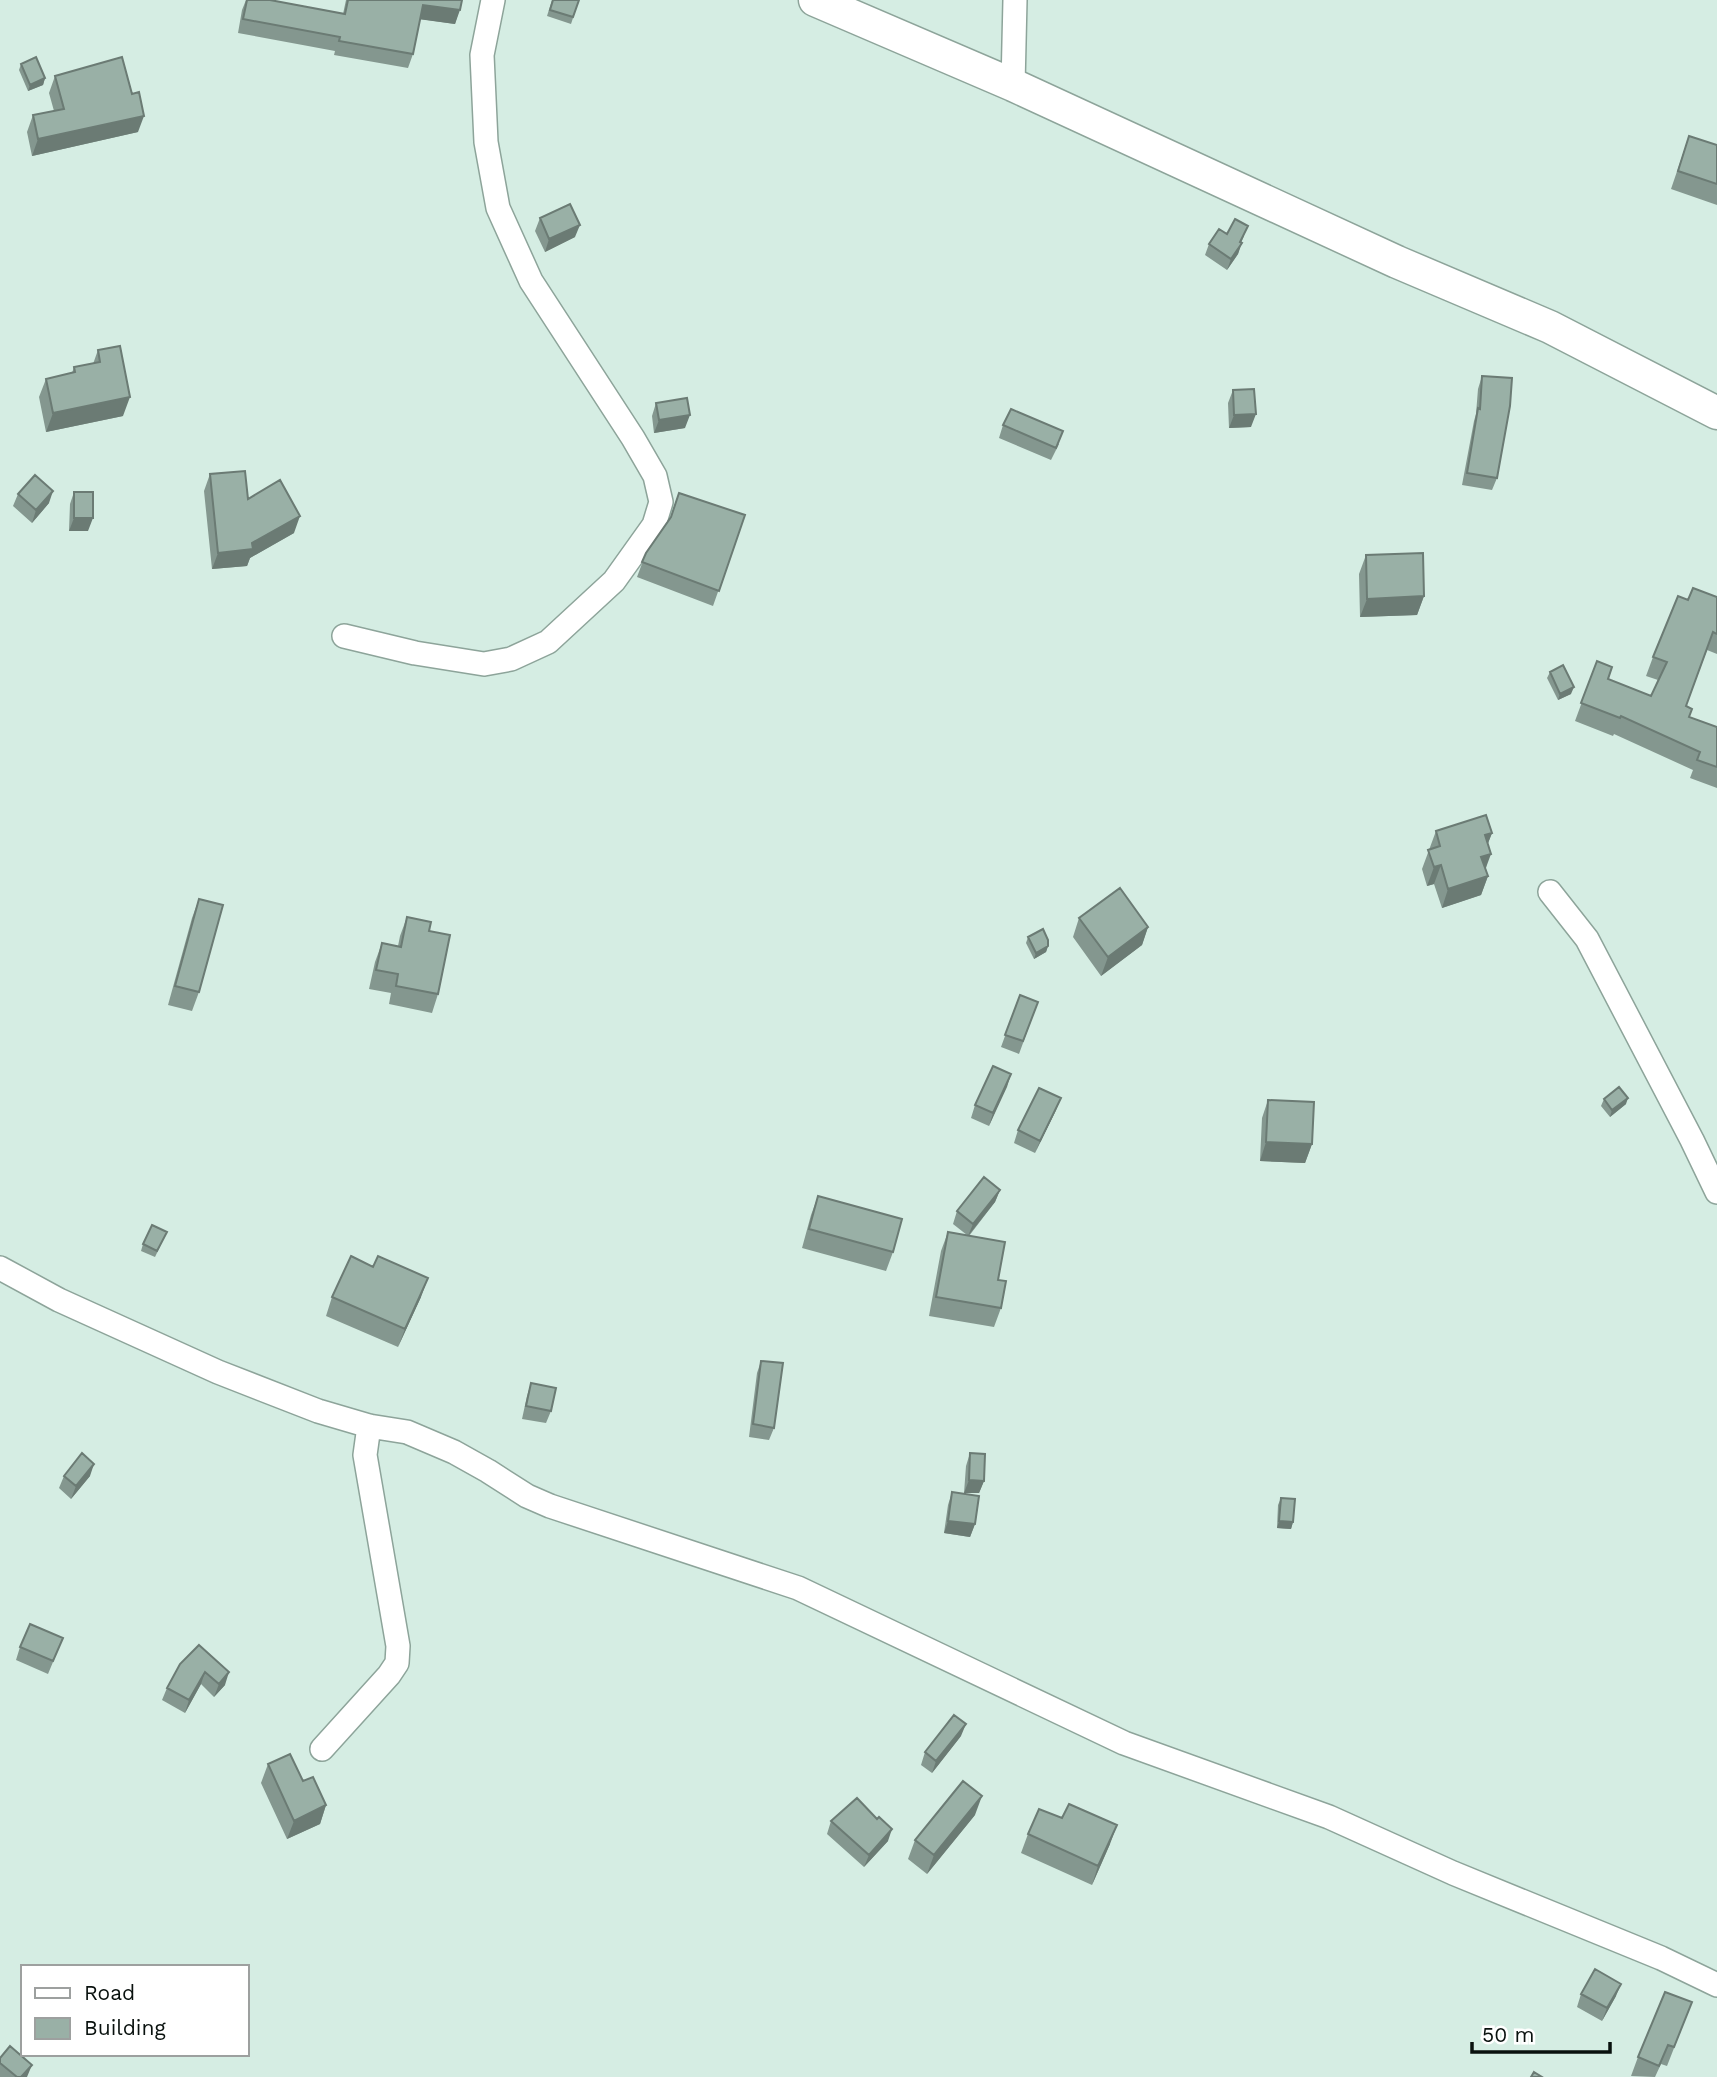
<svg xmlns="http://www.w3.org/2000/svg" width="1717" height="2077" font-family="'Work Sans',sans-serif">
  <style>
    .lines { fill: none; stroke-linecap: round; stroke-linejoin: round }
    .street-casing { stroke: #8da49a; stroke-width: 26 }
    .secondary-casing { stroke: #8da49a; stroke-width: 35 }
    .street { stroke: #fff; stroke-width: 23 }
    .secondary { stroke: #fff; stroke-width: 32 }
    .wall { fill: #84978f }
    .shaded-wall { fill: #6b7b74 }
    .building { fill: #99b0a6; stroke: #6b7b74; stroke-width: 2 }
  </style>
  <rect width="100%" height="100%" fill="#d5ede3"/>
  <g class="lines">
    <defs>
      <path id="street" d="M1013,85L1015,0
        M344,636L415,653L484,664L511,659L548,642L614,581L654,525L661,502L655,476L633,438L531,281L498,208L486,142L482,55L493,0
        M1550,892L1587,939L1692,1140L1717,1192
        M0,1268L59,1300L218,1372L318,1411L369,1426L407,1432L454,1452L488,1471L527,1496L550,1506L798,1588L1124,1743L1329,1817L1453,1873L1661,1958L1717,1985
        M322,1749L389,1675L397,1663L398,1646L365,1455L369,1426"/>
      <path id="secondary" d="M815,0L1013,85L1397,262L1550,327L1717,413"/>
    </defs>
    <!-- street casing -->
    <use href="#street" class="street-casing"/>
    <!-- secondary casing -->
    <use href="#secondary" class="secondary-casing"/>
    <!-- street -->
    <use href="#street" class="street"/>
    <!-- secondary -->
    <use href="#secondary" class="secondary"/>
  </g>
  <!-- wall -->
  <path class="wall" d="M246,0H270L343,14L346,0H462L455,24L420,19L413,54L408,68L334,55L335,51L238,33L242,10Z
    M552,0H579L571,24L547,16Z
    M21,64L45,78L43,85L28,91L19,70Z
    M55,76L138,132L32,156L27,132L33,115L54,111L49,93Z
    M1689,136L1717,145V205L1671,189Z
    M540,218L575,237L545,252L535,231Z
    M1227,234L1244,236L1241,243L1238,254L1227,270L1205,255L1209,244Z
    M98,350L123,416L46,432L39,397L46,379L72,373L74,367L93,364Z
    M1482,376L1497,478L1492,490L1462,485L1474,421L1476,414L1478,389Z
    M1233,390L1251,427L1229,428L1228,403Z
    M656,403L685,428L654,433L652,416Z
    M1003,425L1059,444L1051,460L999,438Z
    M210,474L248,499L294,533L250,558L247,566L212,569L204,491Z
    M74,492L88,531H69L70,504Z
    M18,494L49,503L32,523L13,506Z
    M745,515L713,606L637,577L646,553Z
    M1366,555L1424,596L1417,615L1360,617L1359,574Z
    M1717,597V654L1707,650L1686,706L1692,709L1689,717L1717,727V788L1690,778L1693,770L1614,734L1613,736L1575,721L1597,661L1608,679L1651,696L1658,680L1646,676L1653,657L1688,600Z
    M1550,672L1571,694L1558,700L1547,678Z
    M1436,831L1492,833L1488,843L1486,869L1488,876L1481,895L1442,908L1434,884L1427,886L1422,869Z
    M199,899V992L192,1011L168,1005L192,918Z
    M407,917L429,931L438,994L432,1013L389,1004L391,993L369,989L375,962L382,943L398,946L400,936Z
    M1079,918L1148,927L1142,945L1101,976L1073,937Z
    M1028,937L1048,946L1046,952L1034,959L1026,943Z
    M1020,995L1038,1002L1019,1054L1001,1047Z
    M1011,1074L989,1126L971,1118L975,1105Z
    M1604,1099L1626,1104L1610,1117L1601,1106Z
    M1268,1100L1312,1144L1305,1163L1260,1161L1262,1118Z
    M1056,1110L1035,1153L1014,1143L1018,1130Z
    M1000,1190L995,1202L969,1236L998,1280L1001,1308L994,1327L929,1316L941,1251L948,1232L967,1235L953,1224L957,1211Z
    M818,1196L893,1252L886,1271L802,1248L811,1215Z
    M167,1232L155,1257L141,1251L143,1244Z
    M373,1267L421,1297L398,1347L326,1316L332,1297Z
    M761,1361L774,1428L769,1440L749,1437L757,1373Z
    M531,1383L551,1411L546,1423L522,1419L527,1396Z
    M970,1453L984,1481L979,1493H964L966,1466Z
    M64,1476H90L71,1499L59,1488Z
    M952,1492L975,1524L970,1537L944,1533L948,1505Z
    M1281,1498L1293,1522L1291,1529L1277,1528L1278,1505Z
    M63,1638L48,1674L16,1660L20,1647Z
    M199,1645L225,1685L214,1697L201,1684L185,1713L162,1700L167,1688Z
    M961,1736L932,1773L921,1765L925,1752Z
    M268,1764L303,1781L326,1805L320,1824L287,1839L261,1783Z
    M975,1815L927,1874L908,1859L915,1840Z
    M831,1821L888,1841L864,1867L827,1834Z
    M1028,1834L1110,1844L1092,1885L1021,1853Z
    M1581,1994L1616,1996L1602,2021L1577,2007Z
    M1692,2002L1667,2066L1661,2064L1655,2077L1631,2076L1638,2057Z
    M0,2058L27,2077H0Z"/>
  <!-- shaded-wall -->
  <path class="shaded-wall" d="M423,5L460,10L455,24L418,19Z
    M45,78L43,85L28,91L30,85Z
    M144,116L138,132L32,156L38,139Z
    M580,225L575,237L545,252L549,239Z
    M1248,226L1237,250L1242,243L1238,254L1227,270L1231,259Z
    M130,397L123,416L46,432L53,413Z
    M1256,414L1251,427L1229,428L1234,415Z
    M690,415L685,428L654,433L659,420Z
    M53,491L49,503L32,523L36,510Z
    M300,516L294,533L250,558L247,566L212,569L218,553L252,543Z
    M74,518H93L88,531H69Z
    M1424,596L1417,615L1360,617L1367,599Z
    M1574,687L1571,694L1558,700L1560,694Z
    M1492,833L1485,851V835Z
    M1491,854L1484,873L1481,857Z
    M1441,865L1434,884L1427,886L1434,867Z
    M1488,876L1481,895L1442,908L1448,889Z
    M1148,927L1142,945L1101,976L1108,957Z
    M1048,946L1046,952L1034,959L1036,953Z
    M1011,1074L1007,1087L989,1126L993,1113Z
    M1061,1098L1056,1110L1035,1153L1040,1141Z
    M1628,1098L1626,1104L1610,1117L1612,1110Z
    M1266,1142L1312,1144L1305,1163L1260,1161Z
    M1000,1190L995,1202L968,1236L973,1224Z
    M428,1278L421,1297L398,1347L405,1329Z
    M94,1464L90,1476L71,1499L76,1486Z
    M969,1480L984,1481L979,1493H964Z
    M948,1521L975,1524L970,1537L944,1533Z
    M1279,1521L1293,1522L1291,1529L1277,1528Z
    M205,1672L201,1684L185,1713L189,1700Z
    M229,1672L225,1685L214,1697L219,1684Z
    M966,1724L961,1736L932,1773L936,1761Z
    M982,1796L975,1815L927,1874L934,1855Z
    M326,1805L320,1824L287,1839L294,1821Z
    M1117,1825L1110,1844L1092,1885L1098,1866Z
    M892,1829L888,1841L864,1867L869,1855Z
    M1621,1984L1616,1996L1602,2021L1607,2008Z
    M32,2065L27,2077H21Z"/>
  <!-- building -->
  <path class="building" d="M247,0H270L345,14L348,0H462L460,10L423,5L413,54L339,41L340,37L243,19Z
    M553,0H579L573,17L550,10Z
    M36,57L45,78L30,85L21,64Z
    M122,57L132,94L139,92L144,116L38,139L33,115L64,109L55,76Z
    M1689,136L1717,145V184L1678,171Z
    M570,204L580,225L549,239L540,218Z
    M1235,219L1248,226L1240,242L1242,243L1231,259L1209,244L1219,229L1227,234Z
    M120,346L130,397L53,413L46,379L75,372L74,367L100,362L98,350Z
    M1482,376L1512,378L1510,406L1497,478L1467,473L1478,408L1480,409Z
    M1254,389L1256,414L1234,415L1233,390Z
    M687,398L690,415L659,420L656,403Z
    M1011,409L1063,431L1056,448L1003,425Z
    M245,471L248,499L280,480L300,516L252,543L253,549L218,553L210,474Z
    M35,475L53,491L36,510L18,494Z
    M74,492H93V518H74Z
    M679,493L745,515L719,591L642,562L646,553L671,517Z
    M1423,553L1424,596L1367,599L1366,555Z
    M1693,588L1717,597V634L1713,632L1686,706L1692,709L1689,717L1717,727V767L1697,760L1700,752L1621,716L1620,718L1581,703L1597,661L1612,667L1608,679L1651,696L1667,662L1653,657L1678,596L1688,600Z
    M1563,665L1574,687L1560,694L1550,672Z
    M1486,815L1492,833L1485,835L1491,854L1481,857L1488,876L1448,889L1441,865L1434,867L1428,850L1440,846L1436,831Z
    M1120,888L1148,927L1108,957L1079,918Z
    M199,899L223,905L199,992L175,986Z
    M407,917L431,922L429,931L450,935L438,994L396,986L398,974L376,970L382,943L401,947Z
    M1043,929L1048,940V946L1036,953L1028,937Z
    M1020,995L1038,1002L1023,1041L1005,1035Z
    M993,1066L1011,1074L993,1113L975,1105Z
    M1619,1087L1628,1098L1612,1110L1604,1099Z
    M1039,1088L1061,1098L1040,1141L1018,1130Z
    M1268,1100L1314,1102L1312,1144L1266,1142Z
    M984,1177L1000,1190L973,1224L957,1211Z
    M818,1196L902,1219L893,1252L809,1229Z
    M152,1225L167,1232L157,1251L143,1244Z
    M948,1232L1005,1242L998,1280L1006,1281L1001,1308L936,1297Z
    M351,1256L373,1267L378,1256L428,1278L405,1329L332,1297Z
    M761,1361L783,1363L774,1428L753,1424Z
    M531,1383L556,1388L551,1411L526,1406Z
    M82,1453L94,1464L76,1486L64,1476Z
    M970,1453L985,1454L984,1481L969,1480Z
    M952,1492L979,1496L975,1524L948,1521Z
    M1281,1498L1295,1499L1293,1522L1279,1521Z
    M30,1624L63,1638L53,1661L20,1647Z
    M199,1645L229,1672L219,1684L205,1672L189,1700L167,1688L180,1664Z
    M954,1715L966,1724L936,1761L925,1752Z
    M290,1754L303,1781L313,1777L326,1805L294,1821L268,1764Z
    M963,1781L982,1796L934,1855L915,1840Z
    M857,1798L877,1819L879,1817L892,1829L869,1855L831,1821Z
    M1069,1804L1117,1825L1098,1866L1028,1834L1039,1809L1062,1818Z
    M1595,1969L1621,1984L1607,2008L1581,1994Z
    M1665,1992L1692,2002L1674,2047L1668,2045L1659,2066L1638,2057Z
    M10,2046L32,2065L21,2077H17L0,2063V2058Z
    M1534,2072L1542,2077H1531Z"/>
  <!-- legend -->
  <rect x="21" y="1965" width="228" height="91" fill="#ffffff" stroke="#9da09f" stroke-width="2"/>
  <rect x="35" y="1988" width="35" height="10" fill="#ffffff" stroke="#9da09f" stroke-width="2"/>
  <text x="84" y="2000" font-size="21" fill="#09110e">Road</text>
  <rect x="35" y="2018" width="35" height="21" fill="#99b0a6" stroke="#9da09f" stroke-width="2"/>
  <text x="84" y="2035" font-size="21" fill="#09110e">Building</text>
  <!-- scale -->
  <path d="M1472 2042v10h138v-10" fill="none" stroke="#09110e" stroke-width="3.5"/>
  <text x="1482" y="2042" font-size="21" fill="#09110e" stroke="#ffffff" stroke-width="5" paint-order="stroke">50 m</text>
</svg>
